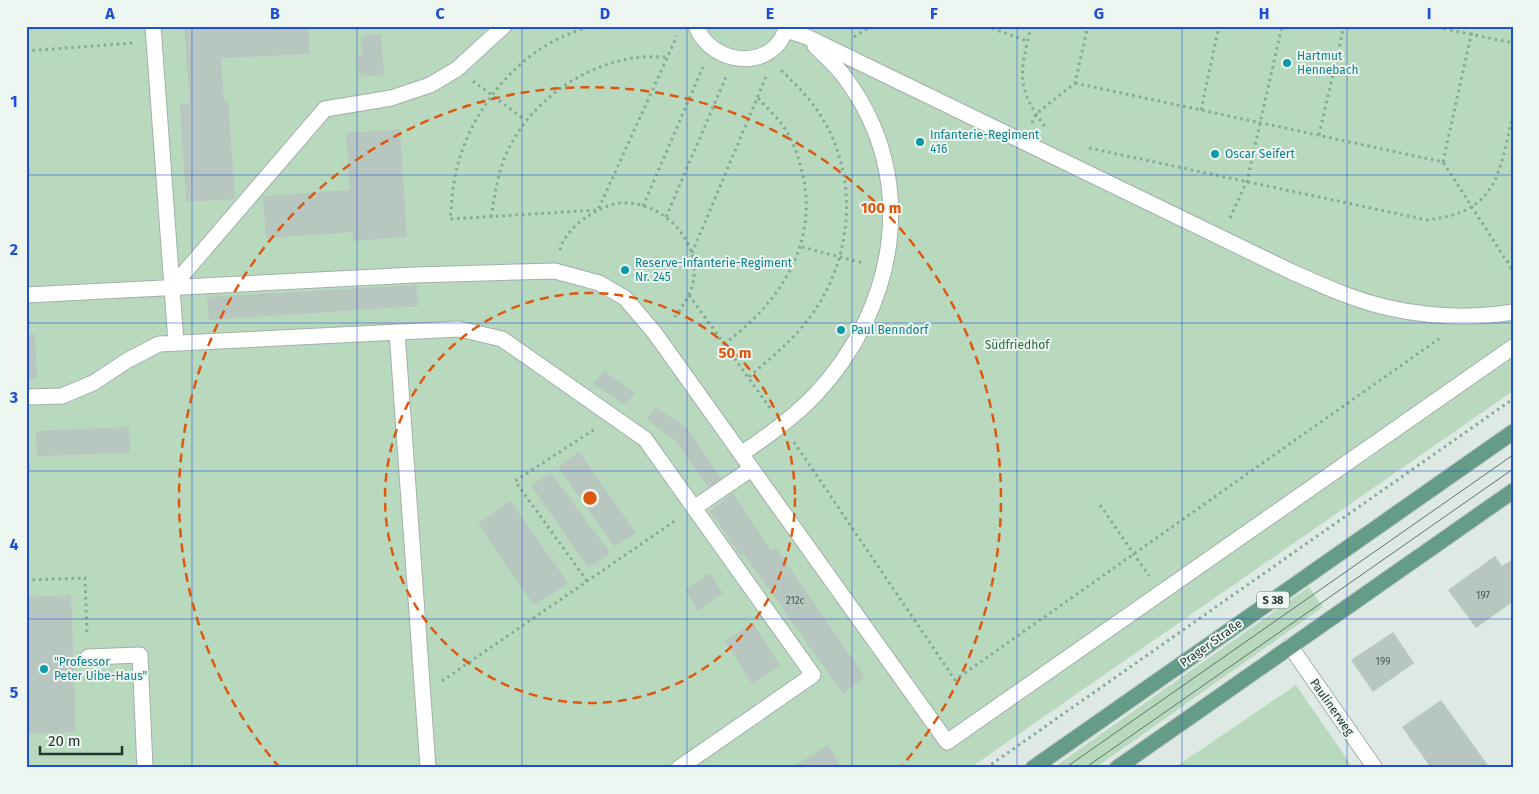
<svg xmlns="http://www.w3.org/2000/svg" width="1539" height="794" font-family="'Fira Sans',sans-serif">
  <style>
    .green { fill: #b8d9bd }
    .building { fill: #b7c6be }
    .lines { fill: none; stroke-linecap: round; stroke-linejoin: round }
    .minor-casing { stroke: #a2b0a9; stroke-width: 17 }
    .major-casing { stroke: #bcc3c0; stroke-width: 17 }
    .path { stroke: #81ab98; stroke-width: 3; stroke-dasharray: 2.5 4; stroke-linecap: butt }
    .minor { stroke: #fff; stroke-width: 15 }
    .major { stroke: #659c87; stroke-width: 15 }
    .tram { stroke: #5b736a; stroke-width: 1 }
    .grid { fill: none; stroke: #1d4ed8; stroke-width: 1; stroke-opacity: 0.55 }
    .ring { fill: none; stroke: #de570e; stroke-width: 2.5; stroke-dasharray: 9 6 }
    .culture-dot { fill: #0f9aa8; stroke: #eef6f1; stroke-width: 2 }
    .labels { text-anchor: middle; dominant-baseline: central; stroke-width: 4; stroke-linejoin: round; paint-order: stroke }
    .number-label { font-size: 10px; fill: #465c52 }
    .shield { fill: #eef6f1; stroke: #5e7168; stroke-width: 1 }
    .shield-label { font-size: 11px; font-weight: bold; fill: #21382e }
    .culture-label { font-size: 12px; fill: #0d838f; stroke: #eef6f1; text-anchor: start }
    .park-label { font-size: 12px; fill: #2e6c3e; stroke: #eef6f1 }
    .street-label { font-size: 12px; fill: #21382e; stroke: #eef6f1 }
    .centre { fill: #de570e; stroke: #eef6f1; stroke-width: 2.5 }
    .ring-label { font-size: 15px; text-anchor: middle; font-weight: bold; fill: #de570e; stroke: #eef6f1; stroke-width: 4; stroke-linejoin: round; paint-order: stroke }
    .neatline { fill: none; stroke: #1d4ed8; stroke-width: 2 }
    .grid-label { font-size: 16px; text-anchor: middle; font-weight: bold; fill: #1d4ed8 }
  </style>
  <rect width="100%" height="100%" fill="#dee9e3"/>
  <!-- green -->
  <path class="green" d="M26,26H1513V391L970,768H26Z
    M1309,587L1323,607L1095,768H1053Z
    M1296,685L1353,768H1175L1180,764Z"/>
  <!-- building -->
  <path class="building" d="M184,26H308L310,54L221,58L224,101H228L235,199L186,202L180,104H190Z
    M381,34L384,75L359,77L358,55H362L361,36Z
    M400,129L407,237L353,241V232L266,238L263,196L350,190L346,133Z
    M416,285L418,306L209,320L207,297Z
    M35,334L37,378H26V335Z
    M604,371L635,393L625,405L593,384Z
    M656,407L689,430L722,480L709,488L675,440L646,419Z
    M129,427L130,453L37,456L36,431Z
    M579,452L636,533L614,546L558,467Z
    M551,473L610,553L588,568L531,485Z
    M733,493L771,551L776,548L865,677L843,694L744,554L741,556L710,511Z
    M510,501L568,583L534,605L478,524Z
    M1495,556L1502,566L1513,559V606L1511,603L1476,628L1448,590Z
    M710,573L723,593L698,611L685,590Z
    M71,595L76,732L26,734V597Z
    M753,623L780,666L752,684L725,641Z
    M1393,632L1414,663L1373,692L1351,660Z
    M1441,700L1490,768H1431L1402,727Z
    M828,745L842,768H791Z"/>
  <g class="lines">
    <defs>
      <path id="minor" d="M153,26L176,343
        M696,26C712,67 775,72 787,26
        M786,30L807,37L1292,272C1311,280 1329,289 1349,296C1399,315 1460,321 1513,312
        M172,287L325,109L391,98L430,85L457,69L504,26
        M26,295L415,275L555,271L599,283L625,298L654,332L947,742L1513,347
        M397,332L428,768
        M26,397L62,396L93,383L128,360L159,344L459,329L502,339L645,439L813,675L679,768
        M741,454C768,436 793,418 815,395C897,308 920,179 846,79C838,67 825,56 815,46
        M694,508L751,469
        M1290,646L1375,768
        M88,657L140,655L145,768"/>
      <path id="major" d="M1033,768L1513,432
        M1117,768L1513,491"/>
    </defs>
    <!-- minor casing -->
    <use href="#minor" class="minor-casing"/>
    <!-- major casing -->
    <use href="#major" class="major-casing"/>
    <!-- path -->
    <path class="path" d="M588,26C578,31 567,34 556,40C506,65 465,122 455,177C452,191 452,205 450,219L598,210L677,36
      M986,26L1027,41
      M1031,26C1020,74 1015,87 1046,128
      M1431,26L1513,43
      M854,37L871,26
      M26,51L133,43
      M473,81L525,120
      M1075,83L1443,162L1513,271
      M1201,110L1219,26
      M1032,123L1036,114L1075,83L1088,26
      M1319,135L1344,26
      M1089,148L1427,220C1498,212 1499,174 1513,114
      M1443,162L1473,26
      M643,206L703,67
      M491,217C495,194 498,171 508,150C532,101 580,67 633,58C644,56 657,57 668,57
      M666,217L726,77
      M1230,218L1247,181L1282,26
      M802,247L863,263
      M560,250C563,236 577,223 588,216C597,210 610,204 620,203C671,200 714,257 685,302C681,308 677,316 671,320
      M692,253L766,77
      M1507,262L1513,259
      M689,295L770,408
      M724,344C781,302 821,241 801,168C797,152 791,136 781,123C774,114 765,106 758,98
      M749,377C767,361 786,346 802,327C850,272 862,186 824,121C813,101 796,85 780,69
      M794,442L955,680L1440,338V336
      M1100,505L1149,576
      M26,580L85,578L87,635
      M587,581L515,481L595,429
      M442,681L676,520
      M986,768L1513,399"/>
    <!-- minor -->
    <use href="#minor" class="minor"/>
    <!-- major -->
    <use href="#major" class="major"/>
    <!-- tram -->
    <path class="tram" d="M1065,768L1513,455
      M1085,768L1513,469"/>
  </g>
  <!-- grid -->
  <path class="grid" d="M192,26V768M357,26V768M522,26V768M687,26V768M852,26V768M1017,26V768M1182,26V768M1347,26V768M26,175H1513M26,323H1513M26,471H1513M26,619H1513"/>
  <!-- distance rings -->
  <g class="ring">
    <circle cx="590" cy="498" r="205"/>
    <path d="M280 768A411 411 0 1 1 900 768"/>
  </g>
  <!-- markers -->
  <g class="culture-dot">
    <circle cx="1287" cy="63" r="5"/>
    <circle cx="920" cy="142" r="5"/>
    <circle cx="1215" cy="154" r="5"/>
    <circle cx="625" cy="270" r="5"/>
    <circle cx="841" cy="330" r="5"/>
    <circle cx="44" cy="669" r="5"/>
  </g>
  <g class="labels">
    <!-- number labels -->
    <g class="number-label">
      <text x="1483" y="596">197</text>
      <text x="795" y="601">212c</text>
      <text x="1383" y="662">199</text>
    </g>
    <!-- shield labels -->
    <rect class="shield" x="1257" y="591.5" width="32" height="17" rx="4"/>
    <g class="shield-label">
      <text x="1273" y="600">S 38</text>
    </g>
    <!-- culture labels -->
    <g class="culture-label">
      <text x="1297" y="56">Hartmut<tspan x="1297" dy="14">Hennebach</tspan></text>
      <text x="930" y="135">Infanterie-Regiment<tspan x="930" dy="14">416</tspan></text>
      <text x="1225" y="154">Oscar Seifert</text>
      <text x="635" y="263">Reserve-Infanterie-Regiment<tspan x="635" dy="14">Nr. 245</tspan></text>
      <text x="851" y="330">Paul Benndorf</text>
      <text x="54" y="662">"Professor<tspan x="54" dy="14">Peter Uibe-Haus"</tspan></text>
    </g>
    <!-- park labels -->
    <g class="park-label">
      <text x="1017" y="345">Südfriedhof</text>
    </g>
    <!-- street labels -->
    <g class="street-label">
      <text transform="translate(1211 643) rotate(-35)">Prager Straße</text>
      <text transform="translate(1332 707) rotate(55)">Paulinerweg</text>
    </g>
  </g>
  <circle cx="590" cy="498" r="8" class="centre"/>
  <g class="ring-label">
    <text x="881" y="213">100 m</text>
    <text x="735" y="358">50 m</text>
  </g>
  <!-- border -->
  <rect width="1539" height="794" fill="none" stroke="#eef6f1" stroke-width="55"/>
  <!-- scale -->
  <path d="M40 746v8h82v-8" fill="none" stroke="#21382e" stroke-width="2.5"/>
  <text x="48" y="746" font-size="15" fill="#21382e" stroke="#eef6f1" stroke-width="4" paint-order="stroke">20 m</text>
  <rect x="28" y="28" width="1484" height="738" class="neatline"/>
  <g class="grid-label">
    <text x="110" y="19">A</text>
    <text x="275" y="19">B</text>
    <text x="440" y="19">C</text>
    <text x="605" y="19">D</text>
    <text x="770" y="19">E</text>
    <text x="934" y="19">F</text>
    <text x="1099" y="19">G</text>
    <text x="1264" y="19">H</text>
    <text x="1429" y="19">I</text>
    <text x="14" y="107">1</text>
    <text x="14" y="255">2</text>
    <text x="14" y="403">3</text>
    <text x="14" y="550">4</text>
    <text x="14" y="698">5</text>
  </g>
</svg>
